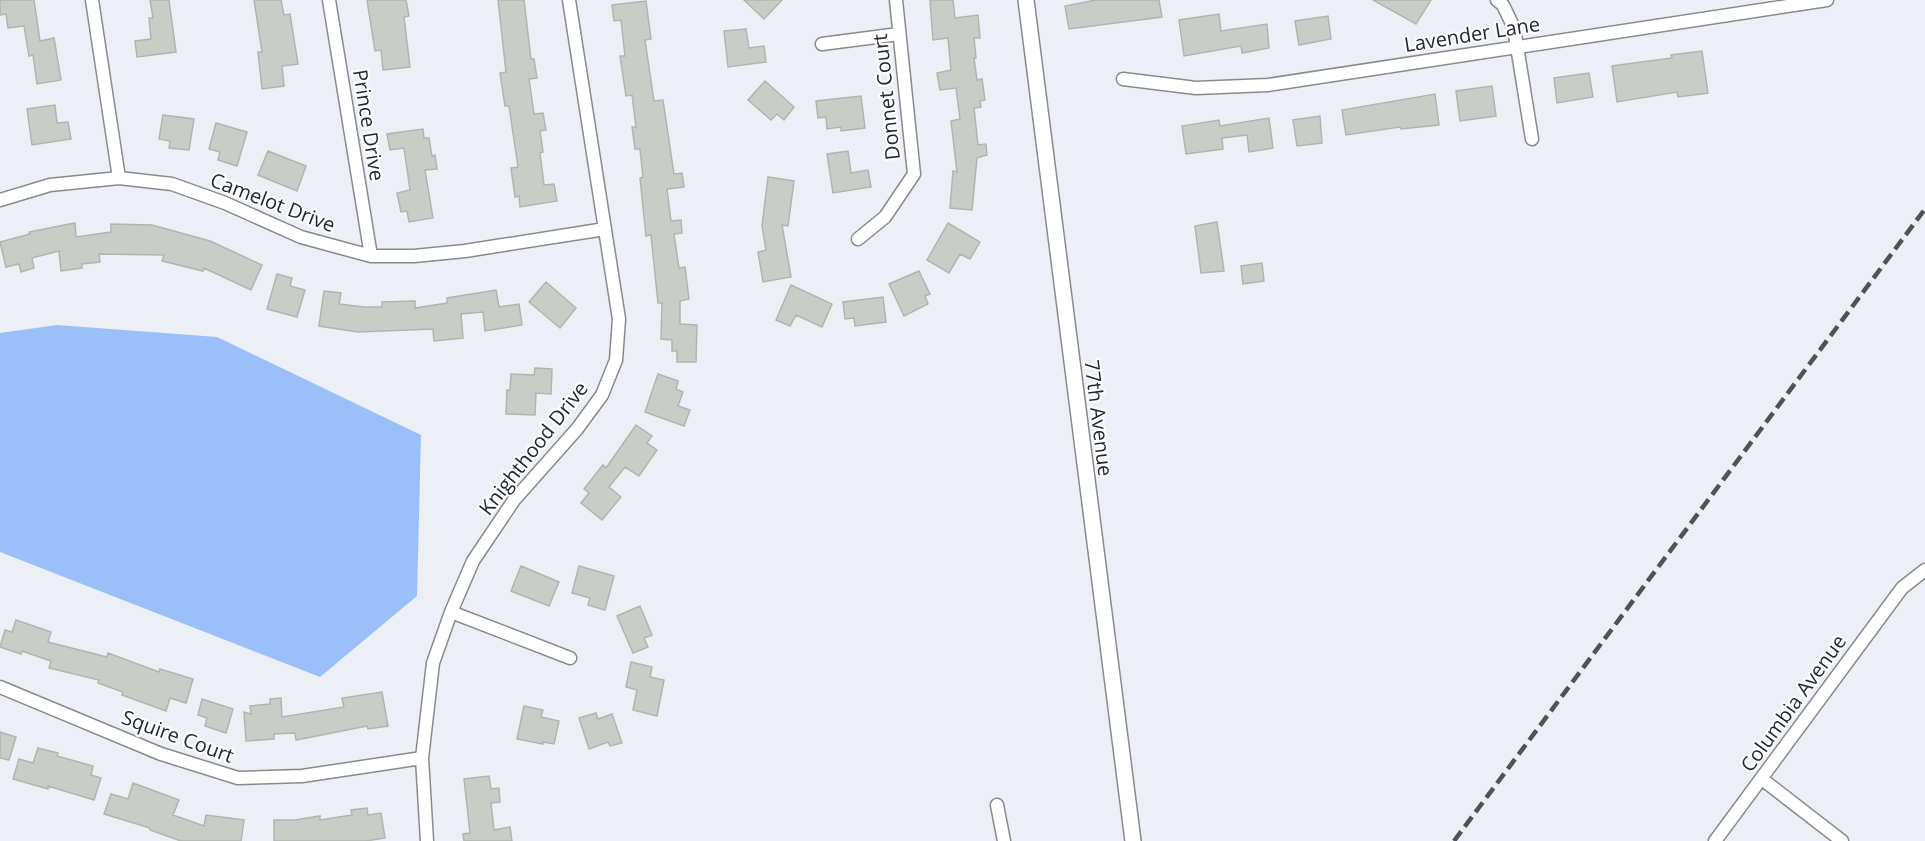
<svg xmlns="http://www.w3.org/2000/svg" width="1925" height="841" font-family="'Open Sans',sans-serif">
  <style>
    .forest { fill: #9bbff8 }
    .building { fill: #c9cdc7; stroke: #b1b5af; stroke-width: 1.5 }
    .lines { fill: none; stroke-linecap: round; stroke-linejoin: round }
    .minor-casing { stroke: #878a8f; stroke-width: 15 }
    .tertiary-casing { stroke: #878a8f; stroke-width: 18 }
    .minor { stroke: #fff; stroke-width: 12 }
    .tertiary { stroke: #fff; stroke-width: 15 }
    .rail { stroke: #505255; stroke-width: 4.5; stroke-dasharray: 12 6; stroke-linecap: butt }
    .labels { text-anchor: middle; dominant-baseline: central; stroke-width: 4.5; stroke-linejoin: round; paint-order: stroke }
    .street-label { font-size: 20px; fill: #262729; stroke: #fbfcff }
  </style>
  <rect width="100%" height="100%" fill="#eceff5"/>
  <!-- forest -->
  <path class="forest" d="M57,325L217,337L421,435L417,596L320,677L0,552V333Z"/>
  <!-- building -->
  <path class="building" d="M0,0H34L40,41L54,38L61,80L37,84L33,55L29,56L24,26L8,28L6,14L0,15Z
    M150,0H169L176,52L137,57L135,41L151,39L149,18H153Z
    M254,0H281L284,15L290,14L298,64L282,66L284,86L262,89L258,52H262Z
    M367,0H406L409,16L404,17L410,67L383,70L381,50L375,51Z
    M498,0H524L531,59H534L537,78L529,79L534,114L543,113L546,130L540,131L543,152L540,153L544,185L554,184L557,201L520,207L519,196L515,197L511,168L518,167L509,106H505L500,73L506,72Z
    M744,0H782L764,19Z
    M930,0H953L955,18L978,15L980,38H974L976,58H974L977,80L982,79L985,100L980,101L981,107L974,108L978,145L986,144L987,155L977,158L972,210L950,208L953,171L957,172L951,121L960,119L956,88L940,90L937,73L951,70L948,38L933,40Z
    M1096,0H1159L1162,17L1069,29L1065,6Z
    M1373,0H1431L1416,24Z
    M646,1L651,39L645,40L654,101L663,100L674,174L682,173L684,187L667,189L671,221L681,220L682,233L674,234L679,268L685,267L689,299L680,301V324L697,325L696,362H677V351H672V340L661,339L662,303H658L651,235L646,236L640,178L643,177L640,149H635L632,127H636L632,95L626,96L620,56H625L621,20L614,21L612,5Z
    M1219,14L1221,31L1267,24L1269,48L1242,53L1241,46L1184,56L1179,20Z
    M1328,16L1331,39L1299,45L1295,21Z
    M746,29L749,48L764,46L766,62L728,67L724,31Z
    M1702,51L1708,93L1678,97L1677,92L1617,102L1612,66L1672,58L1671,55Z
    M1589,73L1593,97L1557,103L1554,78Z
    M765,81L794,107L784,120L777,114L771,120L748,100Z
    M1492,86L1496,116L1460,121L1456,91Z
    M1435,94L1439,125L1401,129L1400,127L1346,135L1342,110Z
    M861,96L865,128L841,131V127L827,129L826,117L818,118L816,101Z
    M55,105L57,123L68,122L71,139L32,145L27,109Z
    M163,115L194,119L189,150L169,148L170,141L159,139Z
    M1320,116L1322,143L1297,146L1293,120Z
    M1269,118L1273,148L1249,152L1247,135L1222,138L1223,149L1186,154L1182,126L1219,120L1220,126Z
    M216,123L247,132L237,166L218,160L220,152L209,149Z
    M423,129L424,138H429L432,156L435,155L437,169L425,170L433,218L409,222L407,211L401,212L397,193L410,190L404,148L390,150L387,134Z
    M268,151L306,166L297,191L258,175Z
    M848,151L851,173L868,170L871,187L833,193L827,154Z
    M768,177L794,181L788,226L782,225L791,277L763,282L758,252L766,250L762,226Z
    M1217,222L1224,271L1201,273L1195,226Z
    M75,223L76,237L111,232V224L152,225L210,241L262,265L251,290L204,268L203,271L162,261L164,255L99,254L100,262L82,264V268L61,271L59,251L32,258L34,268L21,272L19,264L6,267L0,242L30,234L29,232Z
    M948,223L980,242L970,259L960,254L949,273L927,260Z
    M1262,263L1264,281L1243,284L1241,266Z
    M919,271L930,294L925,296L928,304L904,316L889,284Z
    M277,274L292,278L290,286L305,290L297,317L267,309Z
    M546,282L576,308L560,328L529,302Z
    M791,285L832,304L822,327L796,315L790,326L776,320Z
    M496,290L499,307L519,304L522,325L485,331L483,312L461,314L463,338L434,341L433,329L358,332L319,326L324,291L341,293L339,304L364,307H382V302L415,301V308L447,303V298Z
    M883,297L886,322L855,326L854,318L845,319L843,302Z
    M535,368L552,369L551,394L536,393L535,415L506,414L507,390H510L511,374L534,375Z
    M658,374L678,381L676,389L683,392L678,406L690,410L684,426L645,412Z
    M636,425L652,436L647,443L657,450L639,476L625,467L609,487L621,497L602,520L581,503L589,493L584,489L603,465L606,468Z
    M521,566L559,582L549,606L511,591Z
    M579,566L614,576L605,610L588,605L590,598L572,593Z
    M640,606L652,635L644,638L648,647L633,653L617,616Z
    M16,620L51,632L48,642L107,657L108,653L159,672L160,669L193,679L186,703L170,698L166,711L122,695L123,692L98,683L99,680L49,668L51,661L22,651L21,654L0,647L5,630L12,632Z
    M631,662L652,667L650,677L664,680L657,716L633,710L637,690L626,687Z
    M382,692L388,726L368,729L367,726L296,740L295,733L274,734V739L246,741L244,712L251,714L250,706L270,704V699L281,698L282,717L344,707L342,698Z
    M202,699L233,709L226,733L205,726L207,718L198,715Z
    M524,706L543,710L541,717L559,721L554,744L543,742V744L517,739Z
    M596,713L598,719L612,714L622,743L610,746L608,742L589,749L579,718Z
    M0,732L16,737L9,760L0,758Z
    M38,748L58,753L57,756L93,766L91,775L101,778L94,800L48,786V789L13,779L19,759L33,763Z
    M489,776L491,789L499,788L500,802L491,803L494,830L510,827L512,841H464L463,834L470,833L464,779Z
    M133,783L179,800L173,815L204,826L206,815L244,820L241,841H181L150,830V828L104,814L111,794L128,799Z
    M367,808L368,815L381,813L385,838L366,841H274V820H295L320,816V820L352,815L351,810Z"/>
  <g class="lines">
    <defs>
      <path id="minor" d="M92,0L119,178
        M329,0L371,256
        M1497,0L1503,5L1514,28L1532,139
        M822,44L899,34
        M1123,79L1196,88L1268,85L1827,0
        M0,200L50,185L119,178L172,184L225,203L301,237L371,256H414L465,251L605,229
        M858,239L885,217L914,174L896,0
        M451,612L570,658
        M0,687L161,754L238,778L302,776L422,758
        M1762,779L1842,841
        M997,805L1004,841
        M427,841L422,758L433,663L451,612L473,561L514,500L577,429L602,395L616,360L619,319L569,0
        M1715,841L1902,588L1925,570"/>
      <path id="tertiary" d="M1026,0L1133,841"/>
    </defs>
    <!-- minor casing -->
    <use href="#minor" class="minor-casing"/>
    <!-- tertiary casing -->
    <use href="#tertiary" class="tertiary-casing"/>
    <!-- minor -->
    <use href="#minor" class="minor"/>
    <!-- tertiary -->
    <use href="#tertiary" class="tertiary"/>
    <!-- rail -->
    <path class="rail" d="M1454,841L1925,209"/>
  </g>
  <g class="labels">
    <!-- street labels -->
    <g class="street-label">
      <text transform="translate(1472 34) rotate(-9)">Lavender Lane</text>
      <text transform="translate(886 97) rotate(-96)">Donnet Court</text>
      <text transform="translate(369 125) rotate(81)">Prince Drive</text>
      <text transform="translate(273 202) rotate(21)">Camelot Drive</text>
      <text transform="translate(1099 418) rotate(83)">77th Avenue</text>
      <text transform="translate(533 448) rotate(-52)">Knighthood Drive</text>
      <text transform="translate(1793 703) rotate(-54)">Columbia Avenue</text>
      <text transform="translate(178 736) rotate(20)">Squire Court</text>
    </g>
  </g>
</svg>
